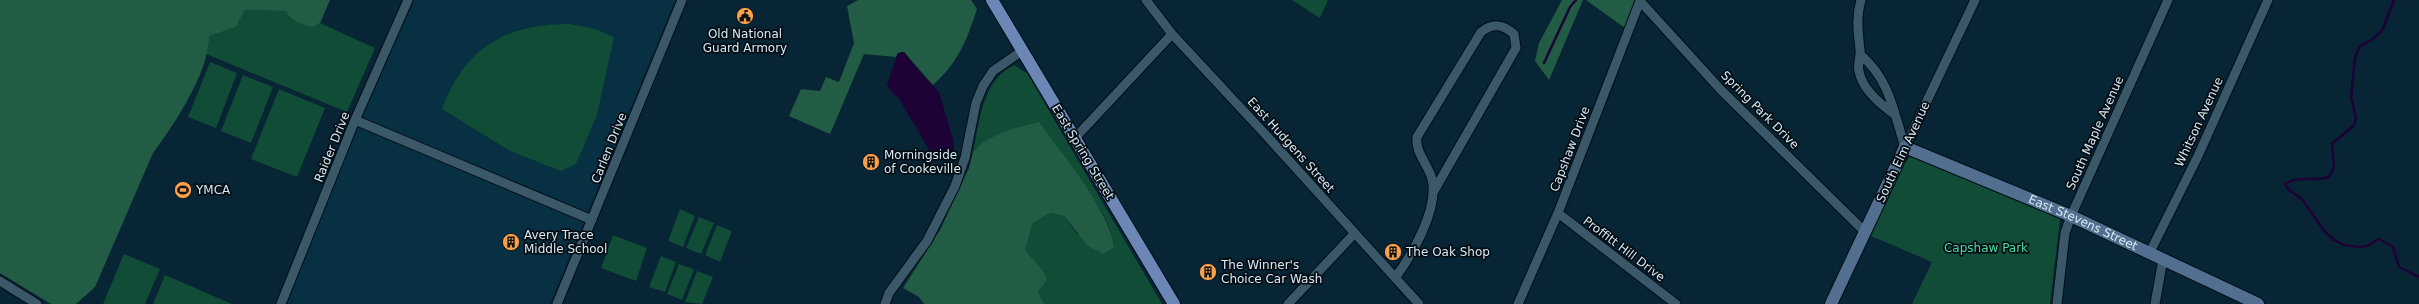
<svg xmlns="http://www.w3.org/2000/svg" width="2419" height="304" font-family="'DejaVu Sans',sans-serif">
  <style>
    .built { fill: #073042 }
    .green { fill: #104c36 }
    .forest { fill: #235c45 }
    .water { fill: #1c0235 }
    .lines { fill: none; stroke-linecap: round; stroke-linejoin: round }
    .stream { stroke: #1c0235; stroke-width: 2.5 }
    .street-casing { stroke: #000d18; stroke-width: 11 }
    .secondary-casing { stroke: #000d18; stroke-width: 14 }
    .primary-casing { stroke: #000d18; stroke-width: 14 }
    .street { stroke: #3b5869; stroke-width: 9 }
    .secondary { stroke: #536f8f; stroke-width: 12 }
    .primary { stroke: #6c87b5; stroke-width: 12 }
    .labels { text-anchor: middle; dominant-baseline: central; stroke-width: 3.5; stroke-linejoin: round; paint-order: stroke }
    .poi-label { font-size: 12px; fill: #d8e9f3; stroke: #030d13; text-anchor: start }
    .street-label { font-size: 12px; fill: #d8e9f3; stroke: #030d13 }
    .park-label { font-size: 12px; fill: #49dda6; stroke: #030d13 }
  </style>
  <rect width="100%" height="100%" fill="#072534"/>
  <!-- built -->
  <path class="built" d="M414,0H675L550,304H287L363,113Z"/>
  <!-- green -->
  <path class="green" d="M1292,0H1328L1320,18Z
    M245,10L286,11L313,27L320,23L375,48L347,112L206,54L210,36L236,27Z
    M570,24L595,29L614,37L597,115L576,164L561,171L510,151L442,109C465,47 506,24 570,24Z
    M210,62L237,73L216,128L188,117Z
    M1014,65L1027,73L1162,304H1044L1038,292L1047,280C1044,268 1033,260 1025,250L1033,223L1050,213L1064,216L1076,233L1114,247C1112,217 1081,182 1064,158L983,142L973,152C980,120 982,81 1014,65Z
    M243,75L273,87L251,143L221,131Z
    M279,89L325,108L297,177L251,159Z
    M1911,156L2060,219L2050,304H1912L1932,262L1871,236L1904,163Z
    M680,209L695,216L683,247L668,241Z
    M699,217L714,223L701,254L686,248Z
    M717,225L732,231L720,262L705,255Z
    M613,235L647,248L636,281L601,268Z
    M124,254L160,269L145,304H103Z
    M661,256L676,262L665,292L649,287Z
    M679,264L694,269L682,300L667,294Z
    M697,271L713,277L702,304L685,302Z
    M165,275L232,304H153Z"/>
  <!-- forest -->
  <path class="forest" d="M0,0H330L320,23L313,27C302,24 292,22 286,11L245,10L236,27L210,36C208,45 207,55 204,64C194,93 172,128 153,153L95,287L76,304H51L0,273Z
    M858,0H971L977,9C966,42 959,61 933,85L904,52L898,53L896,57L864,54L830,134L789,116L801,89L820,91L826,77L839,82L854,43L847,6Z
    M1562,0H1583L1549,80L1535,61L1539,43Z
    M1586,0H1636L1625,28Z
    M1039,122C1060,151 1112,214 1114,247L1103,254L1088,246L1064,216L1050,213L1033,223L1025,250C1033,260 1044,268 1047,280L1038,292L1044,304H924L919,297L903,288L940,230L969,168L973,152L983,142L1005,131Z"/>
  <!-- water -->
  <path class="water" d="M904,52L920,72L939,92L953,139L954,148L952,157L944,160L931,153L898,97L893,94L887,84L898,53Z"/>
  <g class="lines">
    <!-- stream -->
    <path class="stream" d="M2394,0L2383,29L2373,39L2360,46L2355,58L2351,97L2356,118L2354,125L2332,144L2334,167L2329,177C2314,182 2299,175 2285,184L2289,190L2302,199L2325,232L2334,240L2344,245L2359,247L2367,246L2379,239L2393,247L2399,267L2419,277
      M1544,63L1570,7L1576,0"/>
    <defs>
      <path id="street" d="M1146,0L1172,34L1265,134L1419,304
        M1861,0C1856,17 1858,32 1860,50C1861,57 1857,65 1859,71C1862,89 1880,104 1894,114
        M1861,55C1891,82 1893,111 1905,147
        M355,120L592,220
        M1075,138L1172,34
        M1905,147L1975,0
        M1558,213L1676,304
        M2150,252L2198,156L2268,0
        M1395,278C1412,255 1439,209 1432,179C1428,164 1415,153 1417,137L1481,32C1493,23 1502,24 1514,34L1516,48L1434,191
        M0,281L37,304
        M281,304L355,120L408,0
        M557,304L682,0
        M885,304L889,293L927,241L955,186L965,158L976,103L983,86L993,71L1022,51
        M1288,304L1354,234
        M1518,304L1558,213L1640,1L1721,90L1865,232
        M2057,304L2065,233L2071,216L2168,0
        M2155,304L2163,259"/>
      <g id="secondary">
        <path id="s1" d="M1831,304L1905,147L2071,216L2258,304"/>
      </g>
      <path id="primary" d="M992,0L1174,304"/>
    </defs>
    <!-- street casing -->
    <use href="#street" class="street-casing"/>
    <!-- secondary casing -->
    <use href="#secondary" class="secondary-casing"/>
    <!-- primary casing -->
    <use href="#primary" class="primary-casing"/>
    <!-- street -->
    <use href="#street" class="street"/>
    <!-- secondary -->
    <use href="#secondary" class="secondary"/>
    <!-- primary -->
    <use href="#primary" class="primary"/>
  </g>
  <!-- icons -->
  <defs>
    <symbol id="civic-disc" viewBox="-11 -11 22 22"><circle r="9.5" fill="#f9a04c" stroke="#030d13"/><path d="M-.6-6.5H3V-4.5H.6V-3L4-1V1h2V6H-6V1h2V-1L-.6-3ZM-1.2 2.5V6h2.4V2.5Z" fill="#111"/></symbol>
    <symbol id="building-disc" viewBox="-11 -11 22 22"><circle r="9.5" fill="#f9a04c" stroke="#030d13"/><path d="M-4-6H4V6H1V3H-1V6H-4ZM-2.5-4.3h1.7v1.8h-1.7ZM.8-4.3h1.7v1.8H.8ZM-2.5-1h1.7V.8h-1.7ZM.8-1h1.7V.8H.8Z" fill="#111"/></symbol>
    <symbol id="stadium-disc" viewBox="-11 -11 22 22"><circle r="9.5" fill="#f9a04c" stroke="#030d13"/><path d="M0-5a6.5 5 0 1 0 0 10a6.5 5 0 1 0 0-10ZM-3.5-1.8h7v3.6h-7Z" fill="#111"/></symbol>
  </defs>
  <g fill-rule="evenodd">
    <use href="#civic-disc" x="735" y="6" width="20" height="20"/>
    <use href="#building-disc" x="861" y="152" width="20" height="20"/>
    <use href="#stadium-disc" x="173" y="180" width="20" height="20"/>
    <use href="#building-disc" x="501" y="232" width="20" height="20"/>
    <use href="#building-disc" x="1383" y="242" width="20" height="20"/>
    <use href="#building-disc" x="1198" y="262" width="20" height="20"/>
  </g>
  <g class="labels">
    <!-- poi labels -->
    <g class="poi-label">
      <text x="745" y="34" text-anchor="middle">Old National<tspan x="745" dy="14">Guard Armory</tspan></text>
      <text x="884" y="155">Morningside<tspan x="884" dy="14">of Cookeville</tspan></text>
      <text x="196" y="190">YMCA</text>
      <text x="524" y="235">Avery Trace<tspan x="524" dy="14">Middle School</tspan></text>
      <text x="1406" y="252">The Oak Shop</text>
      <text x="1221" y="265">The Winner's<tspan x="1221" dy="14">Choice Car Wash</tspan></text>
    </g>
    <!-- street labels -->
    <g class="street-label">
      <text transform="translate(1760 110) rotate(45)">Spring Park Drive</text>
      <text transform="translate(2199 122) rotate(-65)">Whitson Avenue</text>
      <text transform="translate(2095 133) rotate(-66)">South Maple Avenue</text>
      <text transform="translate(1291 145) rotate(48)">East Hudgens Street</text>
      <text transform="translate(332 147) rotate(-68)">Raider Drive</text>
      <text transform="translate(609 148) rotate(-68)">Carlen Drive</text>
      <text transform="translate(1570 149) rotate(-69)">Capshaw Drive</text>
      <text transform="translate(1083 152) rotate(59)">East Spring Street</text>
      <text transform="translate(1903 152) rotate(-65)">South Elm Avenue</text>
      <text stroke="none"><textPath href="#s1" startOffset="367">East Stevens Street</textPath></text>
      <text transform="translate(1624 249) rotate(37)">Proffitt Hill Drive</text>
    </g>
    <!-- park labels -->
    <g class="park-label">
      <text x="1986" y="248">Capshaw Park</text>
    </g>
  </g>
</svg>
